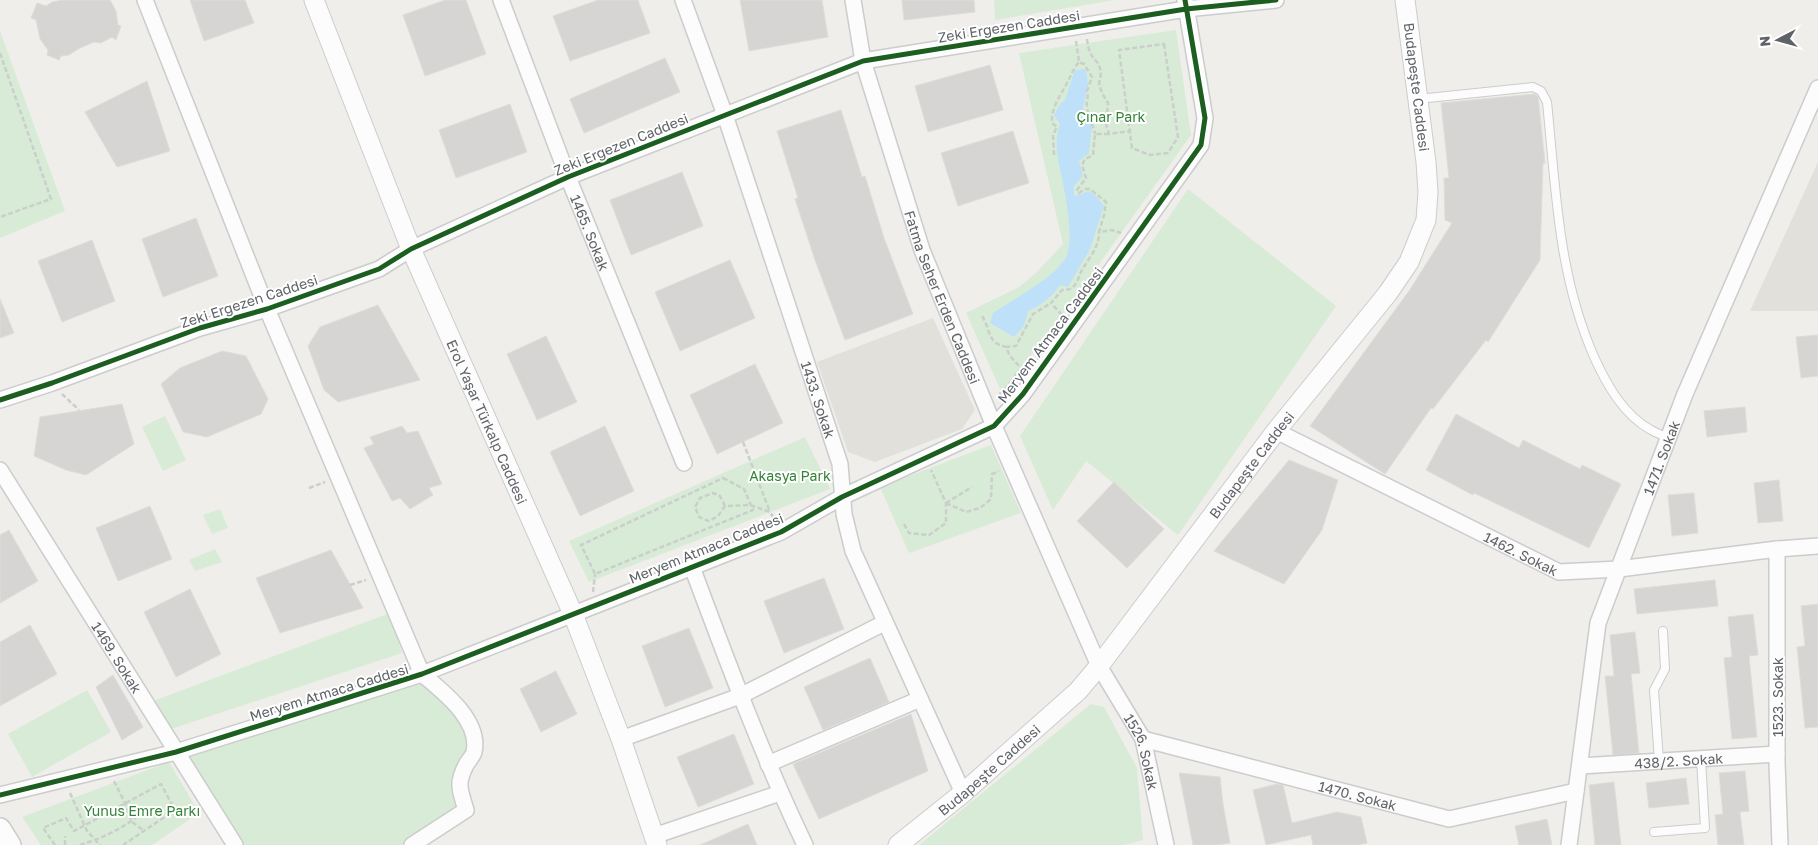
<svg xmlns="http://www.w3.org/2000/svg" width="1818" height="845" font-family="'Golos Text',sans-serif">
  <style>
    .education { fill: #e2e0da }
    .green { fill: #d8ebd6 }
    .water { fill: #bfe0f9 }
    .building { fill: #d6d5d3; stroke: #deddd9 }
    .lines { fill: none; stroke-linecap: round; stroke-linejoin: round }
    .service-casing { stroke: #cbcccc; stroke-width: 10 }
    .minor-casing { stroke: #cbcccc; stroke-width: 18 }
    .tertiary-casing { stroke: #cbcccc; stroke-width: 21 }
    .secondary-casing { stroke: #cacacb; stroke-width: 24 }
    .path { stroke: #cacfcc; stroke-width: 2.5; stroke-dasharray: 5 2.5; stroke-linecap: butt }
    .service { stroke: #fdfcfc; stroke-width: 8 }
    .minor { stroke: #fdfcfc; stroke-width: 15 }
    .tertiary { stroke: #fdfcfc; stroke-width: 19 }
    .secondary { stroke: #fdfcfc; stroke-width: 21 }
    .cycleway-casing { stroke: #fff; stroke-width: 8 }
    .cycleway { stroke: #1b5e20; stroke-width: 5 }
    .labels { text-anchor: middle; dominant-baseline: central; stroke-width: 4; stroke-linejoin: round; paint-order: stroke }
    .street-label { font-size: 14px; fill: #5f6368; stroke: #fff }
    .park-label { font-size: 14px; fill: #348238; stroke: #fff }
  </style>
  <rect width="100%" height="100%" fill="#efeeea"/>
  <!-- education -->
  <path class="education" d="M1818,162V311H1750Z
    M933,318L975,410L962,429L875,462L848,452L817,362Z"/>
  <!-- green -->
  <path class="green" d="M994,0H1115L995,20Z
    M1176,30L1191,135L1077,295L1002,393L966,313L1019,287L1037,272L1063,244L1019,53Z
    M0,31L65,211L0,238Z
    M1188,189L1336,306L1178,535L1086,461L1053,510L1020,436Z
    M165,416L186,460L163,471L142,427Z
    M805,437L830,489L589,582L569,541Z
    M991,445L1021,513L909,553L880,487Z
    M220,509L228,528L212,534L203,515Z
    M215,549L222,562L195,571L189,560Z
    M390,613L402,653L168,730L153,701Z
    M422,681L449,706L464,725L467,751L451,779L459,808L402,845H242L184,754Z
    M87,690L111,732L32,777L8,734Z
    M1091,704L1104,707L1137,768L1143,840L1124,845H919Z
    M169,762L199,813L152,845H41L22,817Z"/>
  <!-- water -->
  <path class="water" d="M1086,69L1088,85L1083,108L1092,126L1089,153L1079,161L1083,176L1074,186V196L1082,194L1088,191L1095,195L1104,206L1090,249L1068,287L1060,285C1051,298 1042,305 1028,311L1024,326L1014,337L990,323L993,313C1011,301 1057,276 1066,257C1075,238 1065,194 1061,173C1057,157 1054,140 1060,124L1054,115L1060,104L1065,100L1075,70Z"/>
  <!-- building -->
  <path class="building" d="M63,0H110L116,11L118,25L121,26L116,40L112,37L101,43L94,42L78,49L69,55L61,56L59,60L47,55L48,50L40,39L36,20L31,18L37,3L46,6L52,2Z
    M190,0H245L254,23L204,41Z
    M445,0H466L486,54L425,76L403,15Z
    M598,0H638L650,33L570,61L553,16Z
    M740,0H822L828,37L749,51Z
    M902,0H974L975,12L904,20Z
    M665,58L680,92L584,133L570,99Z
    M990,65L1003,110L928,132L915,86Z
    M147,81L170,151L117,167L85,112Z
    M1534,94L1538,96L1545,163H1543L1540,260L1488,342L1486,340L1433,409L1431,408L1385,474L1310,426L1409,291L1452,223L1445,220L1444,178H1449L1441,103Z
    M510,104L527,152L456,178L439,130Z
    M841,110L862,177L865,176L884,238L913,314L845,340L815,260L795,199L798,198L777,131Z
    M1013,131L1029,183L958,206L941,153Z
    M682,172L703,226L631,255L610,200Z
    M196,218L218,276L163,297L142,239Z
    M92,240L115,301L62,322L38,261Z
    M730,260L755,318L680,351L655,292Z
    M0,299L14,333L0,338Z
    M378,305L420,380L338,402L324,390L308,346L320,327Z
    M1818,335V376L1801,378L1796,337Z
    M546,336L577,402L537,420L507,354Z
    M222,351L246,356L268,399L261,414L207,437L183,432L161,384L180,368Z
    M755,364L783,423L717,454L690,395Z
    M122,404L134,444L86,475L66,470L34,456L40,417Z
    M1745,407L1747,432L1707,437L1704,411Z
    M1456,414L1519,448L1523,440L1580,469L1582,465L1621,484L1589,548L1474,493L1473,495L1426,470Z
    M402,426L407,433L418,431L442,484L429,488L433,495L410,509L400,498L392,501L364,448L374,444L370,437Z
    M605,426L634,491L580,516L550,452Z
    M1289,460L1338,480L1322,530L1284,584L1214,551Z
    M1779,480L1783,521L1758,523L1754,483Z
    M1114,482L1164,529L1127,568L1077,521Z
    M1694,493L1698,533L1672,536L1668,495Z
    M150,506L172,559L118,581L96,528Z
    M9,530L38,581L0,603V535Z
    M331,550L363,608L280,633L256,578Z
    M824,578L844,629L784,653L764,601Z
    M1715,580L1718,606L1637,614L1634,589Z
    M190,589L221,654L176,677L144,612Z
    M1818,604V727L1805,728L1797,647L1805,646L1801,606Z
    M1753,614L1758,655L1749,656L1757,737L1732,739L1724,658L1732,657L1728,617Z
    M30,625L57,674L0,706V642Z
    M689,628L713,688L665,707L642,646Z
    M1635,632L1640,673L1631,674L1639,753L1613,755L1605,676H1614L1610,635Z
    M870,658L889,702L823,730L804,687Z
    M556,671L577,714L541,732L520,689Z
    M113,675L143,727L122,740L96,687Z
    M911,714L928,771L819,819L793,764Z
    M734,734L754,784L698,807L677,757Z
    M1745,771L1749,811L1740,812L1744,845H1718L1715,815L1723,814L1719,773Z
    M1179,773L1220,777L1223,804L1230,843L1217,845H1193Z
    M1686,778L1689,804L1649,808L1646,783Z
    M1614,782L1621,845H1595L1589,785Z
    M1277,784L1283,785L1292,823L1337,812L1361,817L1367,843L1358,845H1313L1311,835L1266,845L1253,790Z
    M1547,819L1552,845H1519L1515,826Z
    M748,824L757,845H700Z"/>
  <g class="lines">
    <defs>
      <path id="service" d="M1418,99L1533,87L1541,91L1547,102C1556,191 1558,276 1595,359C1608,387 1624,415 1651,430C1657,433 1663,436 1669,438
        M1659,761L1654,690L1665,669L1663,631
        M1654,832L1705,828L1701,759"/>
      <g id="minor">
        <path d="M145,0L267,309L422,674C442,691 481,720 474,752C473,756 468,761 466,765C456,784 460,790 466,810L412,845"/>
        <path id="s1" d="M501,0L568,177L684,463"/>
        <path id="s2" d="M683,0L725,115L840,464L844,514L853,551L963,793"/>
        <path id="s3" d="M853,0L863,61L922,250L994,426L1099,666L1143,739L1166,845"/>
        <path d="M0,400L52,383L200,328L267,309L379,269L411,249L568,177L863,61L1186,9L1276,0"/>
        <path id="s4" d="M1276,431L1559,572L1619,569L1777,549L1818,546"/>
        <path id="s5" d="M0,470L235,845"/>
        <path d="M1777,549V763L1780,845"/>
        <path d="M692,567C727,661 762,755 805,845"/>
        <path d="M621,739L740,696L884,623"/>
        <path id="s6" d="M1143,739L1449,819L1576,791"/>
        <path d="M768,764L920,699"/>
        <path id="s7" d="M1580,766L1777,754"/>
        <path d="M0,795L176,752L422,674L781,532L842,497L994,426L1023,394L1201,145L1205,118L1185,0"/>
        <path d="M654,836L780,793"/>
        <path id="s8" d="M1569,845L1598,623L1685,394L1818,88"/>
      </g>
      <g id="tertiary">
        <path id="s9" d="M314,0L411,249L573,614L621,739L657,845"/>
        <path id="s10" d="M898,845L963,793L1078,691L1099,666L1276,431L1388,293L1409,262L1426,220L1428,192L1426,162L1405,0"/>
      </g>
      <path id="secondary" d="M0,829L10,845"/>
    </defs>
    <!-- service casing -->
    <use href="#service" class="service-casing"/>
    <!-- minor casing -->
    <use href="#minor" class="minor-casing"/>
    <!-- tertiary casing -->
    <use href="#tertiary" class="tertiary-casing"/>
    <!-- secondary casing -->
    <use href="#secondary" class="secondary-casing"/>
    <!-- path -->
    <path class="path" d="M1087,39C1088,50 1091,57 1099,64L1101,73L1099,84L1102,93L1108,103L1106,124L1109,134L1130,131
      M1076,41L1079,62L1084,64L1092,77L1087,91C1089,97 1086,101 1087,107C1088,116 1093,125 1095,134
      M1164,44L1178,137L1168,153L1150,155L1132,148L1119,50Z
      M0,53L51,199L0,217
      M1109,134H1095L1093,155L1085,159L1082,165L1086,178L1077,190L1079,193L1085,189H1090L1106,202L1104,215L1099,232L1112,230L1121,233
      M1054,155L1053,135L1057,127L1052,123C1051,107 1060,97 1067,83C1071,76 1073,69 1079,62
      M1062,315L1051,303L1062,290C1066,290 1070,290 1073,287C1077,283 1079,277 1081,272C1087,260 1100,247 1099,232
      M982,316C991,330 987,343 1006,347
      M62,394L79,410
      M999,394L1002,393L1021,368L1010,356L1006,347L1016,346L1033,314L1051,303
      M743,442L770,512
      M723,478L744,489L753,510L595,574L581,545Z
      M309,488L325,482
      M946,503L966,512L980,508L991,499L992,474L999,471
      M946,503L972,487
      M725,506L720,496L713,493L700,498L695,507L699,517L709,521L718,516L725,506L750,505L770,512L775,520
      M904,524L909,533L929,535L946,523V503L931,470
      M350,585L366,580
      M593,592L595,574
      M114,781L125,803L132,822L143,830
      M70,793L87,831L100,845
      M55,845L43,828L66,818L74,831L161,784L175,810L123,845
      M65,845V836
      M80,845C103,838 126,827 144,811"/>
    <!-- service -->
    <use href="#service" class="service"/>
    <!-- minor -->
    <use href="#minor" class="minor"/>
    <!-- tertiary -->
    <use href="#tertiary" class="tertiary"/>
    <!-- secondary -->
    <use href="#secondary" class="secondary"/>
    <defs>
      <path id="cycleway" d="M0,400L52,383L200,328L267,309L379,269L411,249L568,177L863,61L1186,9L1276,0
        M0,795L176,752L422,674L781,532L842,497L994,426L1023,394L1201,145L1205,118L1185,0"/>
    </defs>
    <!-- cycleway casing -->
    <use href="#cycleway" class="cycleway-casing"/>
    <!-- cycleway -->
    <use href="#cycleway" class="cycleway"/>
  </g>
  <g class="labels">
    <!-- street labels -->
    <g class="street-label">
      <text transform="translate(1009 26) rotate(-9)">Zeki Ergezen Caddesi</text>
      <text transform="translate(1417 87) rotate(83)">Budapeşte Caddesi</text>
      <text transform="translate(621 144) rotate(-22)">Zeki Ergezen Caddesi</text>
      <text stroke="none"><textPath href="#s1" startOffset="249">1465. Sokak</textPath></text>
      <text stroke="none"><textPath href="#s3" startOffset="311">Fatma Seher Erden Caddesi</textPath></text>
      <text transform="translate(249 301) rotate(-18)">Zeki Ergezen Caddesi</text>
      <text transform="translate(1050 335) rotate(-53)">Meryem Atmaca Caddesi</text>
      <text stroke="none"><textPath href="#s2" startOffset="422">1433. Sokak</textPath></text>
      <text stroke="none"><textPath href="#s9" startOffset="456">Erol Yaşar Türkalp Caddesi</textPath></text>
      <text stroke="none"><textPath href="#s8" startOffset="401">1471. Sokak</textPath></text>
      <text stroke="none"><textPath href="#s10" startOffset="522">Budapeşte Caddesi</textPath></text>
      <text transform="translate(706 548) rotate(-22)">Meryem Atmaca Caddesi</text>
      <text stroke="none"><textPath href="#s4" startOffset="274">1462. Sokak</textPath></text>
      <text stroke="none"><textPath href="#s5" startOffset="221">1469. Sokak</textPath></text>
      <text transform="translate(329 692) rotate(-17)">Meryem Atmaca Caddesi</text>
      <text transform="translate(1777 697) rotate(-90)">1523. Sokak</text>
      <text stroke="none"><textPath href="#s3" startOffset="809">1526. Sokak</textPath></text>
      <text stroke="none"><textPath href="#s7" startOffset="99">438/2. Sokak</textPath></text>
      <text stroke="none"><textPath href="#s10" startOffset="118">Budapeşte Caddesi</textPath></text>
      <text stroke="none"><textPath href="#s6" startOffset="222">1470. Sokak</textPath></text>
    </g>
    <!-- park labels -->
    <g class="park-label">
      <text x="1111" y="116">Çınar Park</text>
      <text x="790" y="475">Akasya Park</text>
      <text x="142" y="810">Yunus Emre Parkı</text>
    </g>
  </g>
  <!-- north arrow -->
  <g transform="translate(1778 40) rotate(264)" stroke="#ffffff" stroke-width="4" paint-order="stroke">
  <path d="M0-4L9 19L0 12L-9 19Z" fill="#5f6368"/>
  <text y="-8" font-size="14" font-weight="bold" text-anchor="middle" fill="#5f6368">N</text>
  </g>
</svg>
